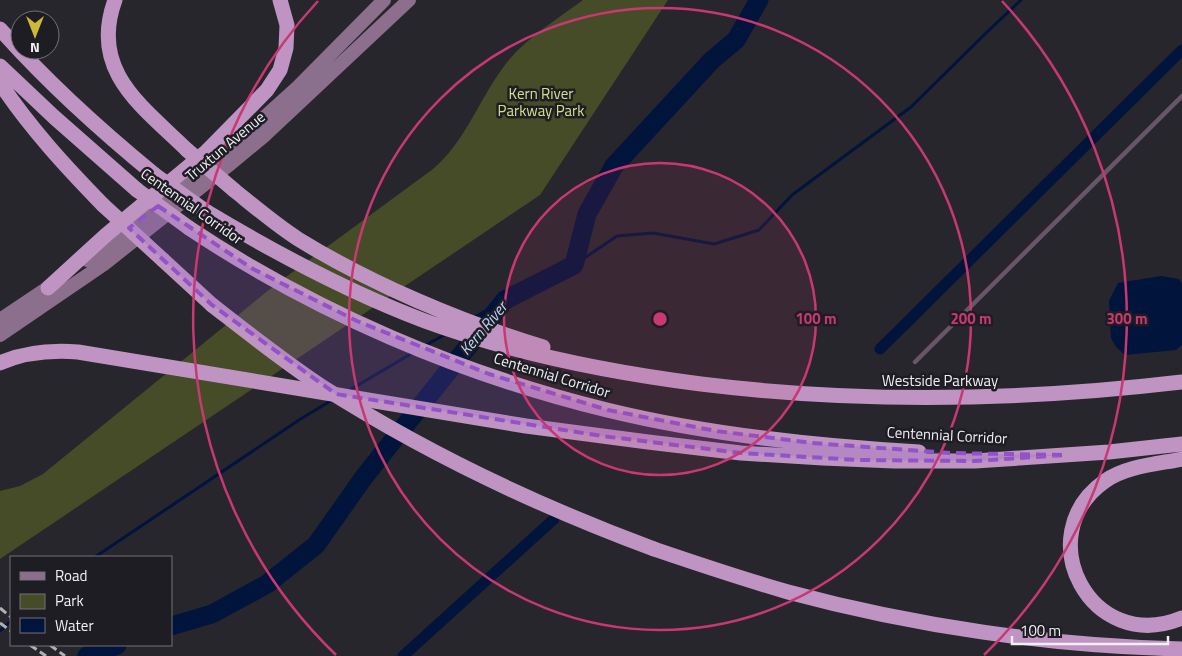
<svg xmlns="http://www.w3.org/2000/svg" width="1182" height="656" font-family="'Titillium Web',sans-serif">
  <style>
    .green { fill: #464c27 }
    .water { fill: #01143b }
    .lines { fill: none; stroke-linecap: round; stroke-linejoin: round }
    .stream { stroke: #01143b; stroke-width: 3 }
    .canal { stroke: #01143b; stroke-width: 11 }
    .river { stroke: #01143b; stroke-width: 19 }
    .lane { stroke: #675668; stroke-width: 4.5 }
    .secondary { stroke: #8b6f8c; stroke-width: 14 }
    .highway { stroke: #bf94c2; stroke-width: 15 }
    .rail { stroke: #b1b0b5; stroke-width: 3; stroke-dasharray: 8 4; stroke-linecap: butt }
    .highway-bridge { stroke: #bf94c2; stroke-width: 15 }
    .marked { fill: #9253c9; fill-opacity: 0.2; stroke: #9253c9; stroke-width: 4; stroke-dasharray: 10 6; stroke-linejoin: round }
    .ring { fill: none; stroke: #c93872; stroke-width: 2.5 }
    .labels { text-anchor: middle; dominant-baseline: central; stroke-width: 5; stroke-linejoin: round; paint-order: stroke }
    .park-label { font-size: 15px; fill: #d2e08a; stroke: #1e1d23 }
    .street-label { font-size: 15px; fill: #f0eff3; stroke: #1e1d23 }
    .water-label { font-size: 16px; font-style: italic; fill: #b7d1fc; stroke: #1e1d23 }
    .centre { fill: #c93872; stroke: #1e1d23; stroke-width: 2.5 }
    .ring-label { font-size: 15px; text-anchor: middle; font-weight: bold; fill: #c93872; stroke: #1e1d23; stroke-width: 5; stroke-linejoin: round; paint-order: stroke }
  </style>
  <rect width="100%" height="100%" fill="#27262d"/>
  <!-- green -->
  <path class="green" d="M583,0H668L540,195L0,559V491L20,486L43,474L275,285L433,169C464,143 478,102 502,69C522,40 555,21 583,0Z"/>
  <!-- water -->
  <path class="water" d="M1161,276L1179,279L1182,283V345L1176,350L1125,355L1116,347L1111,338L1109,301L1118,283Z"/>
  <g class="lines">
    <!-- stream -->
    <path class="stream" d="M574,265L617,236L653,233L714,244L759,230L792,195L911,107L987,32L1021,0
      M473,318L505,300
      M426,345L446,334
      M348,391L414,352
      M95,557L299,420L332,400
      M0,631L11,621"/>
    <!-- canal -->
    <path class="canal" d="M880,349L1182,50
      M403,656L554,519"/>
    <!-- river -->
    <path class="river" d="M171,626L212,614L267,584L316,545L364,477L505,300L574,265L587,214L614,166L712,60L736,40L759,0
      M87,656L117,645"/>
    <!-- lane -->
    <path class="lane" d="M915,362L1182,96"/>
    <!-- secondary -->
    <path class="secondary" d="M87,260L218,159L298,87L384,0
      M0,320L58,281
      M0,335L104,264L230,164L265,135L409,0"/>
    <!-- highway -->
    <path class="highway" d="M115,0C89,71 142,106 187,150
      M0,29C47,82 100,130 155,175
      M0,66L54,117L137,190
      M0,83C30,128 66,167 103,205
      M234,190C255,207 276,225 298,239C371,284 461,322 543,347
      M207,212C277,254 348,292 425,321C515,354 607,372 701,384C863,404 1021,401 1182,382
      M189,228C315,312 459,374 607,410C709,435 815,446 919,452
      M163,260L212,305
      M48,288L106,235L206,152L267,90L280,70L286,48L287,25L280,0
      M0,363C25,352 51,350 78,352L526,426L648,442L741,453L823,458L894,461H975L1109,452L1182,444
      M1182,459C1157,464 1127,466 1105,481C1028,535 1091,656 1182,618
      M654,549C698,564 743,579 788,592C914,626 1051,646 1182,649"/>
    <!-- rail -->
    <path class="rail" d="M0,608L11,617
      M0,623L11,631
      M30,645L46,656
      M50,645L65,656"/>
    <!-- highway-bridge -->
    <path class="highway-bridge" d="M187,150L234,190
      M155,175L207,212
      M137,190L189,228
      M103,205L163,260
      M212,305C248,333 283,361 321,386C426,453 538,506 654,549"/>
  </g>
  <!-- marked area -->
  <path class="marked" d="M158,206L253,269L357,321L489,374L608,410L716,431L812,443L950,453L1065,455L975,461L858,460L741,453L602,436L336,394L212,305L129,228Z"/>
  <!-- distance rings -->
  <circle cx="660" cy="319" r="156" fill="#c93872" fill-opacity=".12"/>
  <g class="ring">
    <circle cx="660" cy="319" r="156"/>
    <circle cx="660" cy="319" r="311"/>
    <path d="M336 655A467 467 0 0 1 318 1M1002 1A467 467 0 0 1 984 655"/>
  </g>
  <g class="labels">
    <!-- park labels -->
    <g class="park-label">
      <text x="541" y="93">Kern River<tspan x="541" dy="17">Parkway Park</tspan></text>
    </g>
    <!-- street labels -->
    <g class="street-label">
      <text transform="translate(225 146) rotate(-40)">Truxtun Avenue</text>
      <text transform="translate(192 206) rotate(35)">Centennial Corridor</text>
      <text transform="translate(552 375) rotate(17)">Centennial Corridor</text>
      <text x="940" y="380">Westside Parkway</text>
      <text transform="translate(947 435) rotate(3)">Centennial Corridor</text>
    </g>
    <!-- water labels -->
    <g class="water-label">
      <text transform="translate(483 328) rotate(-50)">Kern River</text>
    </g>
  </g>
  <circle cx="660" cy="319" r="8" class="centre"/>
  <g class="ring-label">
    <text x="816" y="324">100 m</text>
    <text x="971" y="324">200 m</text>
    <text x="1127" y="324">300 m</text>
  </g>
  <!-- legend -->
  <rect x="10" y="556" width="162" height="90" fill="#1e1d23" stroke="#727176"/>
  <rect x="20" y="572" width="25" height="8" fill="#8b6f8c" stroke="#727176"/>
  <text x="55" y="581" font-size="15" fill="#f0eff3">Road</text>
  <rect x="20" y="594" width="25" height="15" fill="#464c27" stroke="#727176"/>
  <text x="55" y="606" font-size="15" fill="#f0eff3">Park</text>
  <rect x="20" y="618" width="25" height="15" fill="#01143b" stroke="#727176"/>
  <text x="55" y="631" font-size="15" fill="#f0eff3">Water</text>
  <!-- north arrow -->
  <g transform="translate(35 35) rotate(180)"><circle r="24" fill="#1e1d23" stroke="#727176"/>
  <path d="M0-4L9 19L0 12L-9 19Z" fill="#d0b837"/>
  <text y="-8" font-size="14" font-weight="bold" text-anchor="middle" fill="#f0eff3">N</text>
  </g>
  <!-- scale -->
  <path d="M1012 636v8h156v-8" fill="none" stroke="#f0eff3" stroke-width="2.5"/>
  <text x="1020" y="636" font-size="15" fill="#f0eff3" stroke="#1e1d23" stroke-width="4" paint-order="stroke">100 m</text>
</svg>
